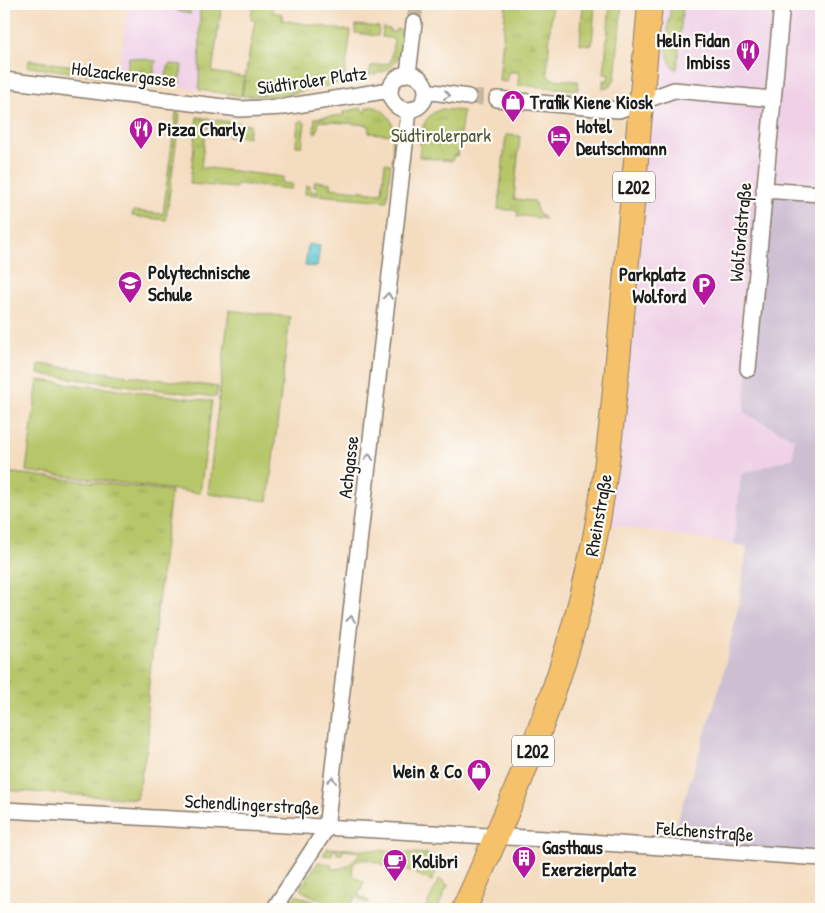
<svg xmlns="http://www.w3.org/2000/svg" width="825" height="913" font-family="'Patrick Hand',sans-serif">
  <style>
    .built { fill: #efd0e6 }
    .industrial { fill: #cdbed2 }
    .grass { fill: url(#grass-tufts); stroke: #697142 }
    .garden { fill: #b6c668; stroke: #697142 }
    .water { fill: url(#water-ripples); stroke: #3b7176 }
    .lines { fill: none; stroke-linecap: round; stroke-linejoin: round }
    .minor-tunnel { stroke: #c9b69e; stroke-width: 15; stroke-dasharray: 15 8; stroke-linecap: butt }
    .minor-casing { stroke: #887c6e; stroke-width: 18 }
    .primary-casing { stroke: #887c6e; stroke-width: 26 }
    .minor { stroke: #fff; stroke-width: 15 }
    .primary { stroke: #f5c16b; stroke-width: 24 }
    .oneway { stroke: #999 }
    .labels { text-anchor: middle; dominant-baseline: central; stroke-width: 4.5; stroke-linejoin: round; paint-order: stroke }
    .shield { fill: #fdfcf7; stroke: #605f5e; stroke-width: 1 }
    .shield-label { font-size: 18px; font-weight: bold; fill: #1c1c1c }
    .poi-label { font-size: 19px; font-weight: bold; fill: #1c1c1c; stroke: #fdfcf7; text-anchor: start }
    .street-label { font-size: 19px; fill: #1c1c1c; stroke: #fdfcf7 }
    .park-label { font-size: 19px; fill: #525837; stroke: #fdfcf7 }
  </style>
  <defs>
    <pattern id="grass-tufts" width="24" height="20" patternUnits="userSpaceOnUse" patternTransform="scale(1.25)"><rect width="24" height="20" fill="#b6c668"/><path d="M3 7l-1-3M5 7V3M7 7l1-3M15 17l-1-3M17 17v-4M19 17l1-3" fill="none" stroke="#9caa5a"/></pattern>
    <pattern id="water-ripples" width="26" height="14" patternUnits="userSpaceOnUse" patternTransform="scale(1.25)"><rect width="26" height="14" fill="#5ac6d1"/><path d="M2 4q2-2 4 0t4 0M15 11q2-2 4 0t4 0" fill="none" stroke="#4eaab3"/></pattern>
  </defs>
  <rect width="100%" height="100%" fill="#fdfcf7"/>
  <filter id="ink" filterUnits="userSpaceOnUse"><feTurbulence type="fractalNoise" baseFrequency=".02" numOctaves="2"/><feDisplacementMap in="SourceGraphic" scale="10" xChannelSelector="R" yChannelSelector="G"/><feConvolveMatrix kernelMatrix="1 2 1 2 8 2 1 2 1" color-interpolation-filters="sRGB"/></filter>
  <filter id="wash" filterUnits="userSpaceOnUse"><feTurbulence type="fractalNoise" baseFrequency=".0096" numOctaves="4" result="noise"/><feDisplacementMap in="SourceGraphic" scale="20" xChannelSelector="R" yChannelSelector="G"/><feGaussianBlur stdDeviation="1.12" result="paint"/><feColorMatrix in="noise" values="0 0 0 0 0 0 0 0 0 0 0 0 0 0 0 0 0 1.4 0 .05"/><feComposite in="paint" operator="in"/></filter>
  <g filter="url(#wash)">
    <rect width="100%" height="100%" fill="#f4dcbf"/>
    <!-- built -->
    <path class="built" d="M129,4H201L200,90L117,78Z
      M650,4H821V194L764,190L744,413L795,439L793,458L741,474L734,544L598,523Z"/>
    <!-- industrial -->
    <path class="industrial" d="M764,190L821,194V858L661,848L677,822L722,680L738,607L747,547L734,544L741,474L793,458L794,439L744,413Z"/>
    <!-- grass -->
    <path class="grass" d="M179,4H191L190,14L178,11Z
      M200,4H222L212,72L244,77L241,96L199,90Z
      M253,4H273L272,12L282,14V20L351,31L344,82L279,96H242L255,20L251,19Z
      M506,4H552L547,75L553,79L578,81V90L518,85L519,72H508L507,82L499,81Z
      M583,4H595L592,45L580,44Z
      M610,4H622L615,78L610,87L603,89V80H608L609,75L604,74Z
      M671,4H683L677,70C659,59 670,21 671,4Z
      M356,25L379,27L378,36L355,33Z
      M383,28L390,29V32H395L396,29L403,30C400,55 399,72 369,75L371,66L390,63L391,60L394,39L382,37Z
      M129,57L156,61L152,83L125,79Z
      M29,60L112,71L111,77L28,67Z
      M169,64L182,65L179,86L164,84Z
      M372,106C399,114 395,138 392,161L393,135L369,133V125L319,121L317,132L314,133L315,118L344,115L343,112L361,108L366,114V108Z
      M442,109L463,111L458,155L454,156L452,161L419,157C421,137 419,116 442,109Z
      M176,113L180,114L166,220L132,216L133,211L163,214Z
      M197,117L250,125L248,137L236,136L235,138L228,137L229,129L206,127L201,167L283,177L282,183L292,184L291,189L237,184L236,188L190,184Z
      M302,120L305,123L302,146H296L298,122Z
      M506,135L520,136L514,199L534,201L538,213L545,219L524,216L517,217L518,211L498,209Z
      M385,163L391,164L387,201L305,194L306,186H310V191L317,192L318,187L314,186L315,181L331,183V188L382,193Z
      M4,472L171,491L149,681L147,712L149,736L137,799L4,790Z
      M328,848L394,851L386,866C374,861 349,851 353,875L364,882L358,895L369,901L368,903L355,897L349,909H340L302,891L300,889L318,862L331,864V868C345,871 353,862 360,852L343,850L342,854H337V850H333L332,856L323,855Z
      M402,852L427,854L441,860L432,881L396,865Z
      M439,879L448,885L437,909H425Z
      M296,895L315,902L312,909H287Z"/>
    <!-- garden -->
    <path class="garden" d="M229,310L290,317L268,501L208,494Z
      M39,364L218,387L216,397L38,374Z
      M38,380L212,401L200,493L26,471Z"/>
    <!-- water -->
    <path class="water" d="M308,244L320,246L317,267L305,266Z"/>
  </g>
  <g filter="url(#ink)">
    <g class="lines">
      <!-- minor-tunnel -->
      <path class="minor-tunnel" d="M414,23L416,4
        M468,97L497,99"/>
      <defs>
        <path id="minor" d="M390 92a18 18 0 1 1 36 0a18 18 0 1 1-36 0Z
          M408,74L414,23
          M4,80L240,109L284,107L390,90
          M426,91L468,97
          M497,99L619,110L674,90L772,99
          M764,190L821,194
          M748,369L782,4
          M4,810L546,839L821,858
          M274,909L326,829L409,110"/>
        <path id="primary" d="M464,909C514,799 561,690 588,571C607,487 614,402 622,316C632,212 641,108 650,4"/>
      </defs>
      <!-- minor casing -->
      <use href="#minor" class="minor-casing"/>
      <!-- primary casing -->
      <use href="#primary" class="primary-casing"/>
      <!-- minor -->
      <use href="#minor" class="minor"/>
      <!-- primary -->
      <use href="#primary" class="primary"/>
    </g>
    <!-- one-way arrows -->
    <defs><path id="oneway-chevron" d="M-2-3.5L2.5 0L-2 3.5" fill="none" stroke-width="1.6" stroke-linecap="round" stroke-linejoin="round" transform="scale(1.25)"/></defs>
    <g class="oneway">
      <use href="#oneway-chevron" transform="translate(447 95) rotate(8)"/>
      <use href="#oneway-chevron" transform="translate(388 296) rotate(-84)"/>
      <use href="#oneway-chevron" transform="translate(369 457) rotate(-83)"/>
      <use href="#oneway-chevron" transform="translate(351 619) rotate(-83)"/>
      <use href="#oneway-chevron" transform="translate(332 780) rotate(-83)"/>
    </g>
  </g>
  <!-- icons -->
  <defs>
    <symbol id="restaurant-pin" viewBox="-11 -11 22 30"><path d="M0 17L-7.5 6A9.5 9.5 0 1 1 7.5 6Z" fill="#b5179e" stroke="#fdfcf7"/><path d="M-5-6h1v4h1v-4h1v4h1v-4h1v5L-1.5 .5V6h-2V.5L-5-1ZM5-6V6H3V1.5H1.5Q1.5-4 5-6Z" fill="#fff"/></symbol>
    <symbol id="shop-pin" viewBox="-11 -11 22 30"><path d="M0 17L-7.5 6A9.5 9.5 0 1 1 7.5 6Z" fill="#b5179e" stroke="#fdfcf7"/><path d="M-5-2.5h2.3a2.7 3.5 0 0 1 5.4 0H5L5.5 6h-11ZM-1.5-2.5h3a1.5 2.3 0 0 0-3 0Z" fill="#fff"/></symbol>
    <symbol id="hotel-pin" viewBox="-11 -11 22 30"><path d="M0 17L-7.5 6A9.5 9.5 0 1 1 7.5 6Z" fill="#b5179e" stroke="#fdfcf7"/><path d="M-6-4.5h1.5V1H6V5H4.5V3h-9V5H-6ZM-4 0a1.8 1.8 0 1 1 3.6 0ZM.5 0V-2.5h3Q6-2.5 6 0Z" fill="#fff"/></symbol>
    <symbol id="school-pin" viewBox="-11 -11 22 30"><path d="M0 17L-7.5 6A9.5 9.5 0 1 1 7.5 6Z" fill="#b5179e" stroke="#fdfcf7"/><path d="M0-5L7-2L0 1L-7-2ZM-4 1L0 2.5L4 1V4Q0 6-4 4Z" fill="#fff"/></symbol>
    <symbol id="parking-pin" viewBox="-11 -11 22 30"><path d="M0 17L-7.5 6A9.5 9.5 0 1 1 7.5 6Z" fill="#b5179e" stroke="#fdfcf7"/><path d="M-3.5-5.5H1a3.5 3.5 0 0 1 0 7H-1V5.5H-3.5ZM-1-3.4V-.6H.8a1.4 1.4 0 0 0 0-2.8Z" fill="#fff"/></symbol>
    <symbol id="building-pin" viewBox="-11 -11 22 30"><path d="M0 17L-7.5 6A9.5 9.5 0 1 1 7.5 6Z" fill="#b5179e" stroke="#fdfcf7"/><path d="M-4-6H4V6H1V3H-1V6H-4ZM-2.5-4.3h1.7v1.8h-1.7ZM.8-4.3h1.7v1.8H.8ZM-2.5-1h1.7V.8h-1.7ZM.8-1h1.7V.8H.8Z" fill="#fff"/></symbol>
    <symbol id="cafe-pin" viewBox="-11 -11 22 30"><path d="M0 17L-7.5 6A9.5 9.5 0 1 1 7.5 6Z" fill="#b5179e" stroke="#fdfcf7"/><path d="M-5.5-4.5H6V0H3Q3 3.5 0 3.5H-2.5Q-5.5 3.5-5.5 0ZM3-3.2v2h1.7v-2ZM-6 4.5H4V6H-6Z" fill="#fff"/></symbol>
  </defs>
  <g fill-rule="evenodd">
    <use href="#restaurant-pin" x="734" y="37" width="28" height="38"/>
    <use href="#shop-pin" x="499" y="88" width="28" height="38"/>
    <use href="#restaurant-pin" x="127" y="115" width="28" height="38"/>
    <use href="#hotel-pin" x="545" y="123" width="28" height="38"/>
    <use href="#school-pin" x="116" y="269" width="28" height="38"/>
    <use href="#parking-pin" x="690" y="271" width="28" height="38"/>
    <use href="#shop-pin" x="465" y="757" width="28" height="38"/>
    <use href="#building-pin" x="510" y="844" width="28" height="38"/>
    <use href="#cafe-pin" x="381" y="847" width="28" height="38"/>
  </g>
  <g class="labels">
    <!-- shield labels -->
    <g class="shield">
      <rect x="613" y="171.5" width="42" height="31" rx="4"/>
      <rect x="512" y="735.5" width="42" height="31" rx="4"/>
    </g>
    <g class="shield-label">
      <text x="634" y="187">L202</text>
      <text x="533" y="751">L202</text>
    </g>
    <!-- poi labels -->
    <g class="poi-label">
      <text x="730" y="40" text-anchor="end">Helin Fidan<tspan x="730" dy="22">Imbiss</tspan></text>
      <text x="530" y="102">Trafik Kiene Kiosk</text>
      <text x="576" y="126">Hotel<tspan x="576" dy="22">Deutschmann</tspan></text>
      <text x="158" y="129">Pizza Charly</text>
      <text x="148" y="272">Polytechnische<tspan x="148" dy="22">Schule</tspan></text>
      <text x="686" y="274" text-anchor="end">Parkplatz<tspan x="686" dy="22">Wolford</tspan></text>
      <text x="462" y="771" text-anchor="end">Wein &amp; Co</text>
      <text x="542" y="847">Gasthaus<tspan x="542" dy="22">Exerzierplatz</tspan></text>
      <text x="412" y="861">Kolibri</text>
    </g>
    <!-- street labels -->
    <g class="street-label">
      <text transform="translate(124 74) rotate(7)">Holzackergasse</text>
      <text transform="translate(312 80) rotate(-8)">Südtiroler Platz</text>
      <text transform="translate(740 232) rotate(-85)">Wolfordstraße</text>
      <text transform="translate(348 467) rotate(-83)">Achgasse</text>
      <text transform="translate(598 515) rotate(-80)">Rheinstraße</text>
      <text transform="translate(252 804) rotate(3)">Schendlingerstraße</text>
      <text transform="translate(705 831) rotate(4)">Felchenstraße</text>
    </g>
    <!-- park labels -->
    <g class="park-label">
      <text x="441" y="135">Südtirolerpark</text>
    </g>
  </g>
  <!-- margin -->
  <rect width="825" height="913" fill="none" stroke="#fdfcf7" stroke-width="20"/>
</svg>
